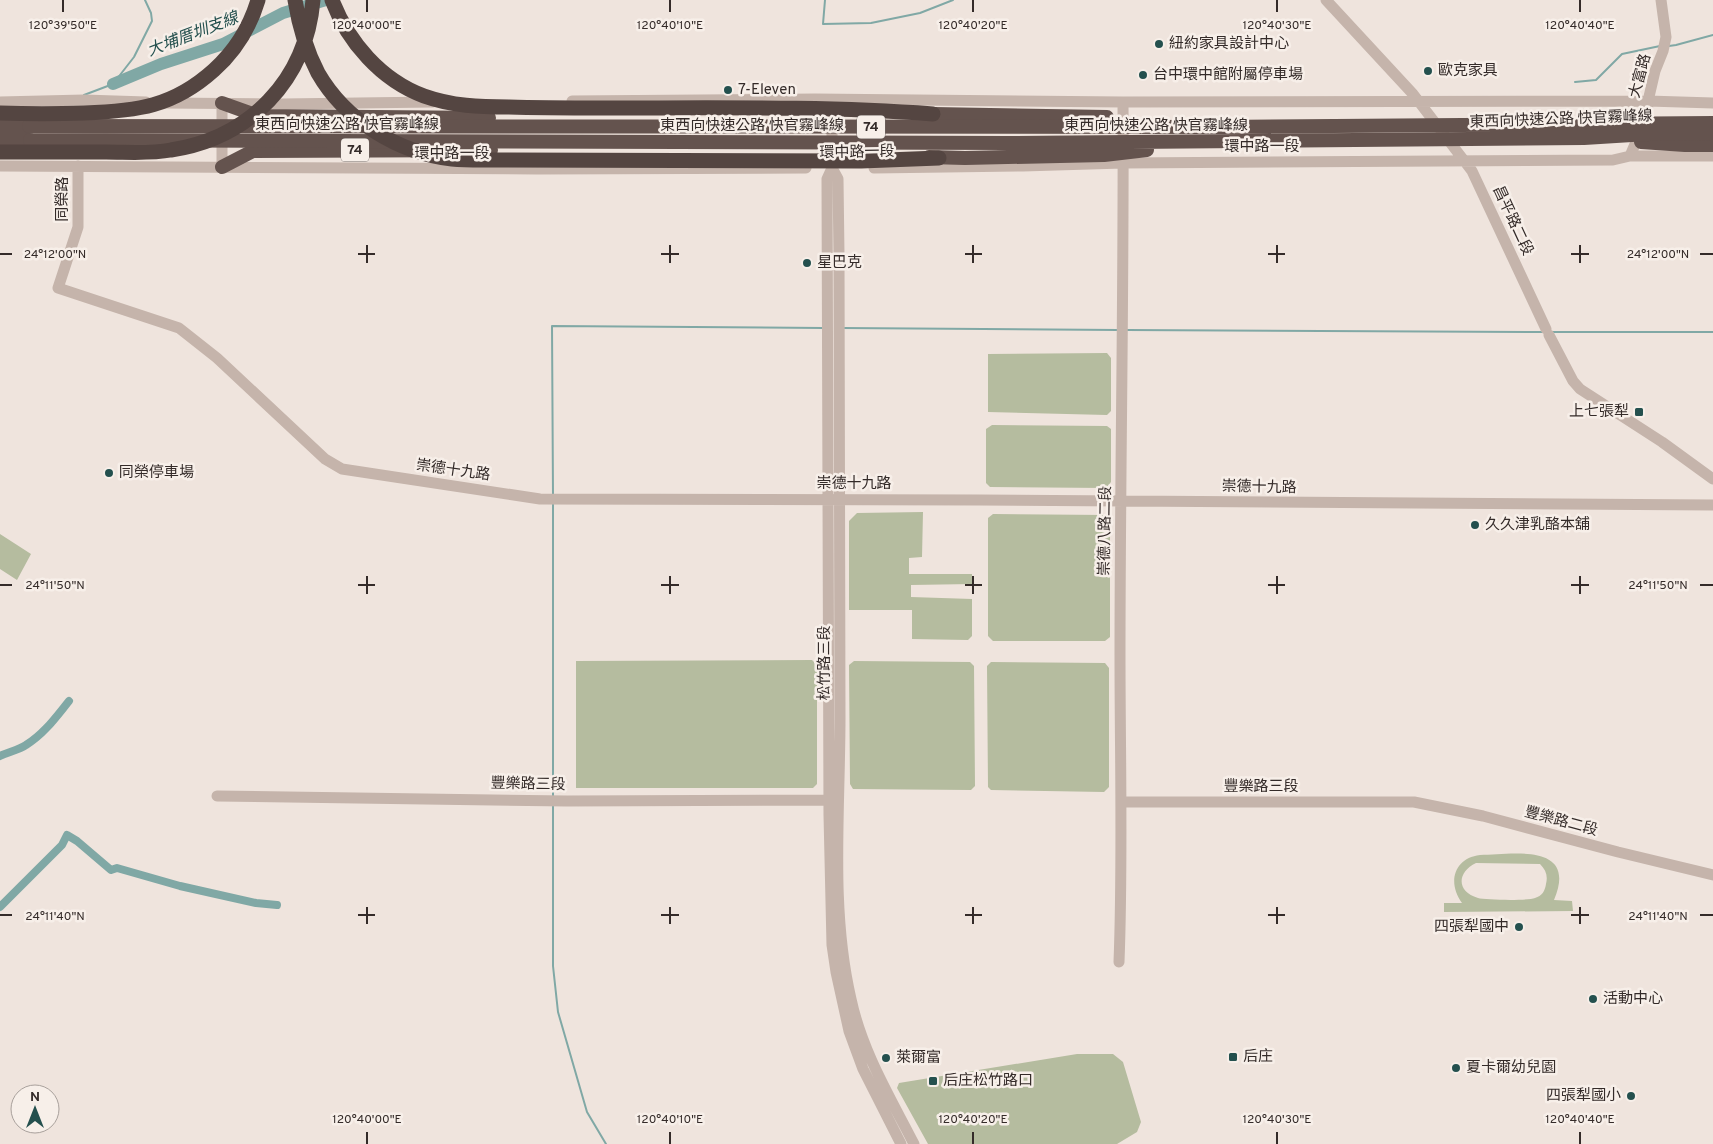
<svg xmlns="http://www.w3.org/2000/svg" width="1713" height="1144" font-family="Overpass,'Noto Sans TC',sans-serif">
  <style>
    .green { fill: #b5bc9f; fill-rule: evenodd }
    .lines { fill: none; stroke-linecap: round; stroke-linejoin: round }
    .stream { stroke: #80a8a5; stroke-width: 2 }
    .canal { stroke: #80a8a5; stroke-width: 8 }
    .river { stroke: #80a8a5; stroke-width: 12 }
    .tertiary { stroke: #c5b4ab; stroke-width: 11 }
    .trunk { stroke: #64534e; stroke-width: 14 }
    .trunk-bridge { stroke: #64534e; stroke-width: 14 }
    .motorway-bridge { stroke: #544541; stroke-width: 15 }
    .ticks { fill: none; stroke: #342b29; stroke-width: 2 }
    .poi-dot { fill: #24504e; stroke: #f7efe9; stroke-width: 2 }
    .labels { text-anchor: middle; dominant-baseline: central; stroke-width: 5; stroke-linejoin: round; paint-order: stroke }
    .shield { fill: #f7efe9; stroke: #6e6663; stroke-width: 1 }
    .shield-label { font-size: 14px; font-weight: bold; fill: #342b29 }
    .poi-label { font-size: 15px; fill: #342b29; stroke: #f7efe9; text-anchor: start }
    .street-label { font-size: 15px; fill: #342b29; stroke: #f7efe9 }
    .water-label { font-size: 16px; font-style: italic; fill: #24504e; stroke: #f7efe9 }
    .ticks-label { font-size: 12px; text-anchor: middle; fill: #342b29; stroke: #f7efe9; stroke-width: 5; stroke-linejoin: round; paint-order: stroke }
  </style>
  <rect width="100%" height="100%" fill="#efe4dd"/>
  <!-- green -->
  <path class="green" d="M1107,353L1111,358V411L1107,415L988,412V354Z
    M992,425L1107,426L1111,429V482L1106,488L990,487L986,483V429Z
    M923,512L922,557L909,558V574H972V584L911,585V597L972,599V636L968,640L912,639V610H849V521L857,513Z
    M993,514L1106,515L1110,520V637L1105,641H993L988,636V518Z
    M0,534L31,554L17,580L0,569Z
    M812,660L817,665V784L813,788H576V661Z
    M854,661L970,662L974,666L975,786L971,790L853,789L850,784L849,665Z
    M991,662L1105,663L1109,668V787L1104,792L991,790L988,787L987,666Z
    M1480,855C1514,854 1578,843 1554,900L1572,901L1573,911L1444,912V903H1462C1447,883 1454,858 1480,855ZM1476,863L1540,864C1546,870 1548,876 1546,884C1545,891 1542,896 1535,898C1528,901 1485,900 1478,898C1456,892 1457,872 1476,863Z
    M1077,1054H1113L1123,1062L1141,1122L1137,1132L1117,1144H928L897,1088L899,1083Z"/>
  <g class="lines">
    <!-- stream -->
    <path class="stream" d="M825,0L823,24L871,23L920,13L953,0
      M1669,46L1676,45L1713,35
      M1575,82L1596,80L1622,54L1660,46
      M84,95L113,84L134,57L152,21L151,13L145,0
      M842,328L1118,330
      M1127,330L1543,332
      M1552,332H1713
      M553,496L552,326L823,328
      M553,503V796
      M553,806V966L558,1012L587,1112L606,1144"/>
    <!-- canal -->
    <path class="canal" d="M0,756C8,752 19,750 26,745C44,734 56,717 69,701
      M0,907L62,845L67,835L77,841L111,870L117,868L180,886L256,903L277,905"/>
    <!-- river -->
    <path class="river" d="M113,84L161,64L223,44L283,13L326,0"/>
    <!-- tertiary -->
    <path class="tertiary" d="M1326,0L1413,94L1472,171L1546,329
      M572,101L815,99L1123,102L1648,101L1713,103
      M0,102L84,100L146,102
      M164,103L283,104L433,102
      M222,103V167
      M832,103V168L827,179L829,815L832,945L836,972L849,1031L863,1069L901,1144
      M1630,156L1647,116L1648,101L1655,71L1663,51L1666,37L1661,0
      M0,166L537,169L806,168
      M78,166V227L58,288L179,328L217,358L325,459L342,469L540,499L980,500L1713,505
      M832,168L838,179L839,255C839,410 840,564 840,718C840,811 830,909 851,999C862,1051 890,1097 914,1144
      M874,168L1023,166L1123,163L1613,160L1630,156H1713
      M1549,335L1573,381L1580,389L1662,442L1713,479
      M217,796L567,801L835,800
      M1122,802H1414L1483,816L1618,852L1713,875
      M1119,962C1123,859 1120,757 1120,655C1120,470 1124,286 1123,102"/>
    <!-- trunk -->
    <path class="trunk" d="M222,103L258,116L489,118
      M933,114L1107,117
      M0,126H29
      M0,140H30
      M1641,142L1685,145H1713
      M222,167L253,151L491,150"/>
    <!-- trunk-bridge -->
    <path class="trunk-bridge" d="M29,126L1221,127L1713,123
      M30,140L1009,143L1584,138L1648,134L1713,133
      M929,157L965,158L1104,155L1147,150"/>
    <!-- motorway-bridge -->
    <path class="motorway-bridge" d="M295,0C299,25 306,50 318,73C345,120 398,153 452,159C462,160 473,160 483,160L861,161L939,158
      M332,0C348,42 381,80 424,96C452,106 480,107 509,107C541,108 573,108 604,108C714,108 824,106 933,114
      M0,113C28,114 56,114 84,113C137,111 173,107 214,70C235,51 250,27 258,0
      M0,152C35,152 71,152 106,152C128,152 150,154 171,150C250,138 306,80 313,0"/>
  </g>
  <!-- ticks -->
  <path class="ticks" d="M63,0V12M367,0V12M670,0V12M973,0V12M1277,0V12M1580,0V12M367,245V263M670,245V263M973,245V263M1277,245V263M1580,245V263M0,254H12M358,254H375M661,254H679M965,254H982M1268,254H1285M1571,254H1589M1700,254H1713M367,576V594M670,576V594M973,576V594M1277,576V594M1580,576V594M0,585H12M358,585H375M661,585H679M965,585H982M1268,585H1285M1571,585H1589M1700,585H1713M367,907V924M670,907V924M973,907V924M1277,907V924M1580,907V924M0,915H12M358,915H375M661,915H679M965,915H982M1268,915H1285M1571,915H1589M1700,915H1713M367,1132V1144M670,1132V1144M973,1132V1144M1277,1132V1144M1580,1132V1144"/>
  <!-- markers -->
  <g class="poi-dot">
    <circle cx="1159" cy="44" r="5"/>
    <circle cx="1428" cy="71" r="5"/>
    <circle cx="1143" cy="75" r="5"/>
    <circle cx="728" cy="90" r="5"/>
    <circle cx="807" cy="263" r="5"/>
    <rect x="1634" y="407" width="10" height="10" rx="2.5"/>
    <circle cx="109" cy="473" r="5"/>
    <circle cx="1475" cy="525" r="5"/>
    <circle cx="1519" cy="927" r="5"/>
    <circle cx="1593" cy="999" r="5"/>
    <rect x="1228" y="1052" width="10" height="10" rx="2.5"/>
    <circle cx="886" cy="1058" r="5"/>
    <circle cx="1456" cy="1068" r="5"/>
    <rect x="928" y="1076" width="10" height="10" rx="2.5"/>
    <circle cx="1631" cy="1096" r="5"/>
  </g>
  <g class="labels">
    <!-- shield labels -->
    <g class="shield">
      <rect x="857" y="115.5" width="28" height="23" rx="4"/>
      <rect x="341" y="138.5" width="28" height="23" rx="4"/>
    </g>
    <g class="shield-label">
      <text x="871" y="127">74</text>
      <text x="355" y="150">74</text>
    </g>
    <!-- poi labels -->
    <g class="poi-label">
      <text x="1169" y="44">紐約家具設計中心</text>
      <text x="1438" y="71">歐克家具</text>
      <text x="1153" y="75">台中環中館附屬停車場</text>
      <text x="738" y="90">7-Eleven</text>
      <text x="817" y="263">星巴克</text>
      <text x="1629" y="412" text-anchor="end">上七張犁</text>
      <text x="119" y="473">同榮停車場</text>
      <text x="1485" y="525">久久津乳酪本舖</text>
      <text x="1509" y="927" text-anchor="end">四張犁國中</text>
      <text x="1603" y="999">活動中心</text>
      <text x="1243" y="1057">后庄</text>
      <text x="896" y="1058">萊爾富</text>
      <text x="1466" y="1068">夏卡爾幼兒園</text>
      <text x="943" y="1081">后庄松竹路口</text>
      <text x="1621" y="1096" text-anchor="end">四張犁國小</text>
    </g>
    <!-- street labels -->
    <g class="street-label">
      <text transform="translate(1641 76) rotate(-75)">大富路</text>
      <text transform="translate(1561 120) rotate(-2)">東西向快速公路 快官霧峰線</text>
      <text x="347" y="125">東西向快速公路 快官霧峰線</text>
      <text x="752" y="126">東西向快速公路 快官霧峰線</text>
      <text x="1156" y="126">東西向快速公路 快官霧峰線</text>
      <text x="1262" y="147">環中路一段</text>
      <text transform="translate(857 153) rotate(-1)">環中路一段</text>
      <text x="452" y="154">環中路一段</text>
      <text transform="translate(63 199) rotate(-90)">同榮路</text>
      <text transform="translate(1512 221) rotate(65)">昌平路二段</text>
      <text transform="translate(453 471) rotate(8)">崇德十九路</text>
      <text x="854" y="484">崇德十九路</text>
      <text transform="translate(1259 488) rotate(1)">崇德十九路</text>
      <text transform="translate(1106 531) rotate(-89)">崇德八路二段</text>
      <text transform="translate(825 663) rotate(-90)">松竹路三段</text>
      <text transform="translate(528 785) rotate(1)">豐樂路三段</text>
      <text x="1261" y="787">豐樂路三段</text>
      <text transform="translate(1561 822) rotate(15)">豐樂路二段</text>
    </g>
    <!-- water labels -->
    <g class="water-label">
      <text transform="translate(193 35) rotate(-21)">大埔厝圳支線</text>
    </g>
  </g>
  <g class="ticks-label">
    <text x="63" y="29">120°39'50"E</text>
    <text x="367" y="29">120°40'00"E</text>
    <text x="670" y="29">120°40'10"E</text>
    <text x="973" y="29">120°40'20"E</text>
    <text x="1277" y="29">120°40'30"E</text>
    <text x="1580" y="29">120°40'40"E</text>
    <text x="55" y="258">24°12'00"N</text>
    <text x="1658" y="258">24°12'00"N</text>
    <text x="55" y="589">24°11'50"N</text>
    <text x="1658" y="589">24°11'50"N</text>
    <text x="55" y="920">24°11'40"N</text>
    <text x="1658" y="920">24°11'40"N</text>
    <text x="367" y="1123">120°40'00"E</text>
    <text x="670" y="1123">120°40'10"E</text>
    <text x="973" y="1123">120°40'20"E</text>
    <text x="1277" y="1123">120°40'30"E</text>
    <text x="1580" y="1123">120°40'40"E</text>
  </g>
  <!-- north arrow -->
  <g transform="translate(35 1109)"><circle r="24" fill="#f7efe9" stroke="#a9a19c"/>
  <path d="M0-4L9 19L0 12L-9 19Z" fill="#24504e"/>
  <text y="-8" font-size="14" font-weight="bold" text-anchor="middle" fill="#342b29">N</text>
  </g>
</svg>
